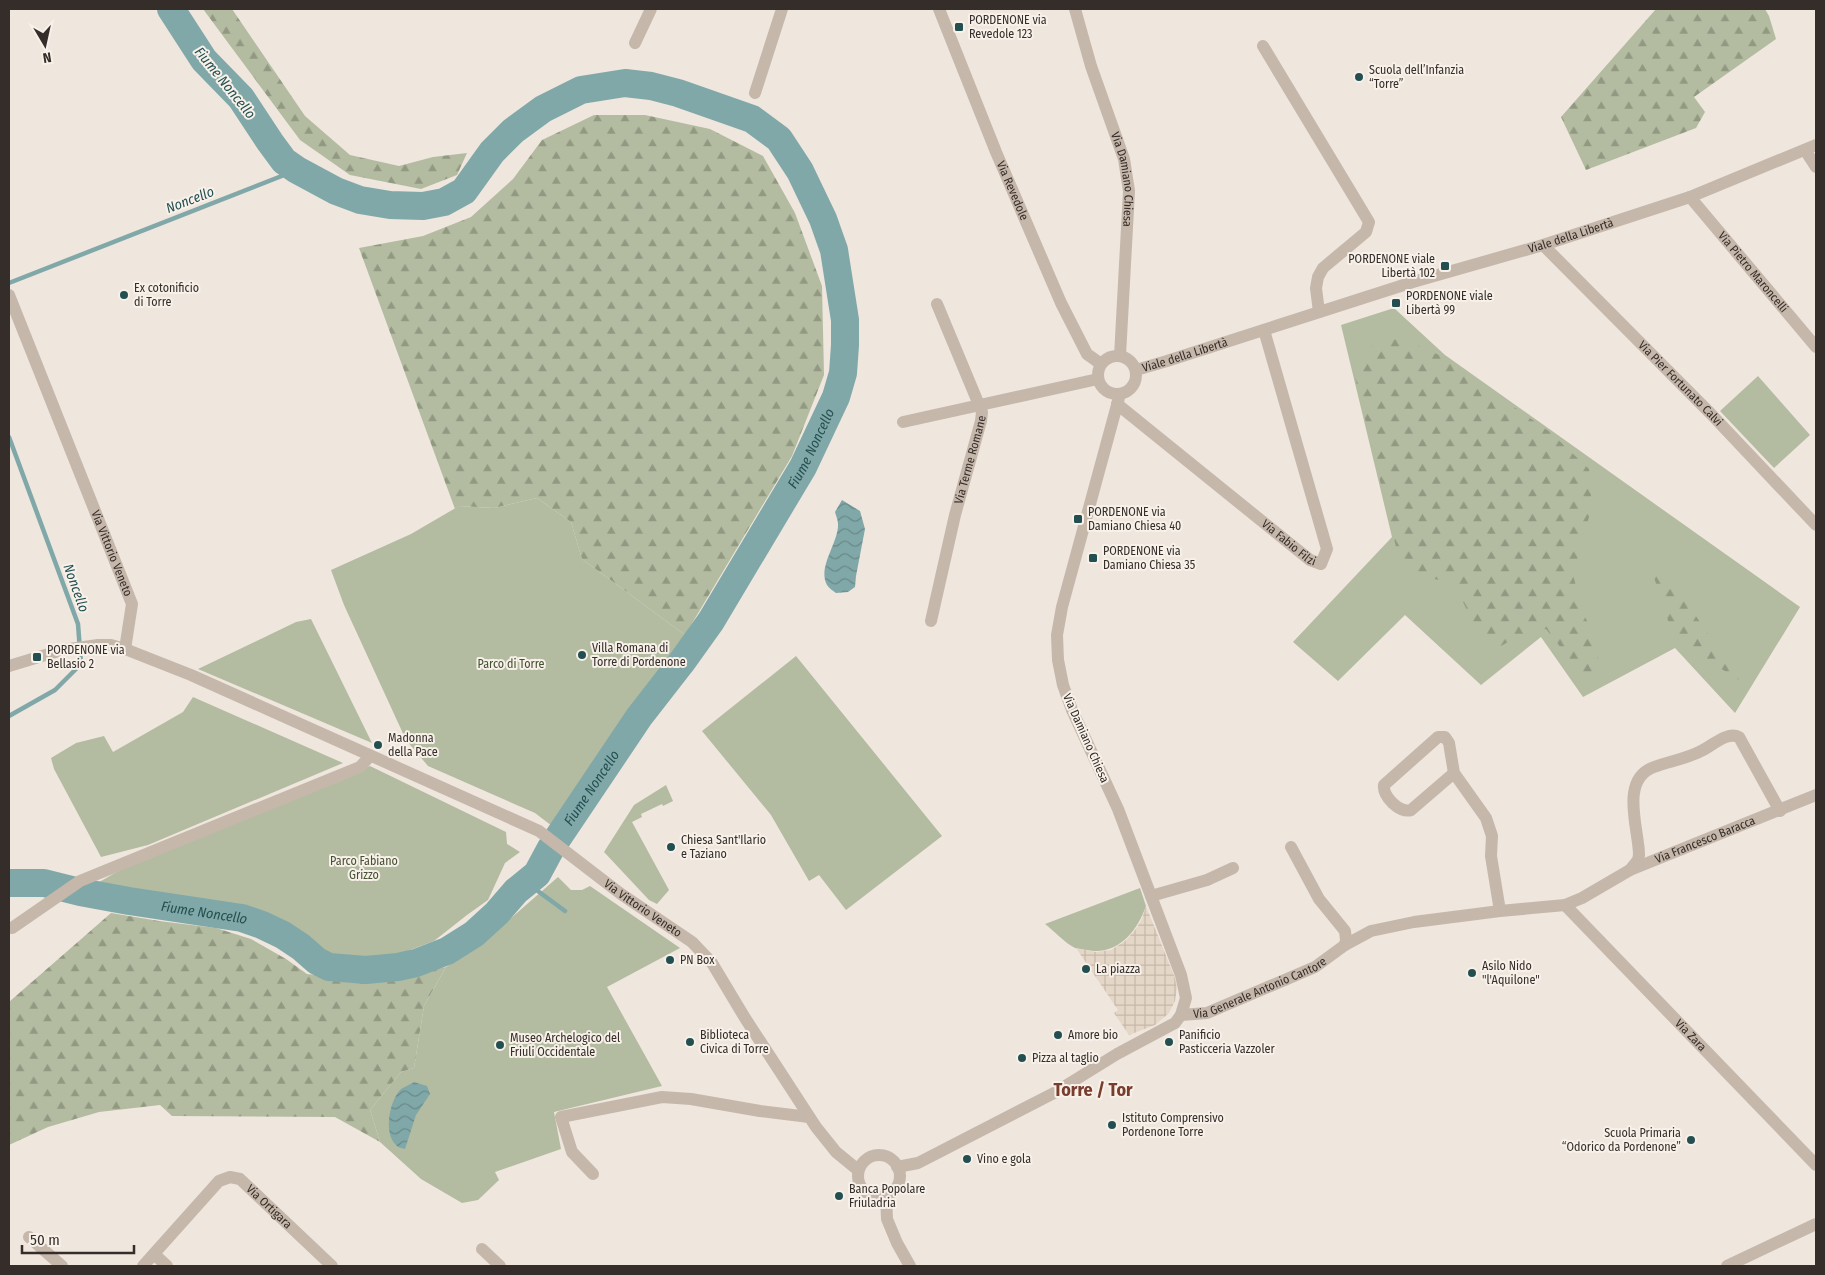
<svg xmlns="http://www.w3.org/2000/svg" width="1825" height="1275" font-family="'Fira Sans Condensed',sans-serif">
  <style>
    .green { fill: #b3bca0 }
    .forest { fill: url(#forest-firs) }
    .plaza { fill: url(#plaza-grid) }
    .water { fill: url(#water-waves) }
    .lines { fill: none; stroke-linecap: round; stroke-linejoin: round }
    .stream { stroke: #80a8a8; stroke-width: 4.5 }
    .river { stroke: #80a8a8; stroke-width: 28 }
    .minor { stroke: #c6b7ab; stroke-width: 12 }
    .tertiary { stroke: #c6b7ab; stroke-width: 12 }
    .poi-dot { fill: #244f51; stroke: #f7f1ea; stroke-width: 2 }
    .labels { text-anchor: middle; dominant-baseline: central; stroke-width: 4; stroke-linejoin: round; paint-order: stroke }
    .poi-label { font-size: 12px; fill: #352d29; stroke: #f7f1ea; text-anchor: start }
    .street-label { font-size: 12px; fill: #352d29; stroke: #f7f1ea }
    .park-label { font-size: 12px; fill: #455030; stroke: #f7f1ea }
    .water-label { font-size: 14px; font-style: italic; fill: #244f51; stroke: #f7f1ea }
    .district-label { font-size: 18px; font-weight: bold; fill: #793d2d; stroke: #f7f1ea }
  </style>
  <defs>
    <pattern id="forest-firs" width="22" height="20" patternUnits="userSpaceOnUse" patternTransform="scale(1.25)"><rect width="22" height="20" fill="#b3bca0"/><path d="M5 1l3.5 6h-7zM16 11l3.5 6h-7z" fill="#929982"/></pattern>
    <pattern id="plaza-grid" width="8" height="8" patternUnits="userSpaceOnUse" patternTransform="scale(1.25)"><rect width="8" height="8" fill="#e5d7c7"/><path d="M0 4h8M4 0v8" fill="none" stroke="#c5b9ab"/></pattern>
    <pattern id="water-waves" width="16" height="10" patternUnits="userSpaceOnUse" patternTransform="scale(1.25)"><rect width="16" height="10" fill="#80a8a8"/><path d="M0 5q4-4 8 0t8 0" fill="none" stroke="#6a8989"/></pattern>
  </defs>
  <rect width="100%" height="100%" fill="#efe6de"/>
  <!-- green -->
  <path class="green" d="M1394,308L1445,355L1800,607L1735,713L1675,648L1583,697L1541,637L1481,685L1405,615L1338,681L1293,642L1392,537L1341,325Z
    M1758,376L1810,435L1774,468L1720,411Z
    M537,498L571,522L582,559L685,635L556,829L535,813L428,766L406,740L344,605L331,570L411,534L459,506L494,508Z
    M311,619L372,743L198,669L296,622Z
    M796,656L942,836L846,910L819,875L809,881L771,815L702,731Z
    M193,697L343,763L148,845L101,857L54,769L51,758L76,743L104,736L113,752L183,712Z
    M370,766L506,832L507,844L520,852L505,863L488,900L467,915L434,941L397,955L364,961L333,958L268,918L238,908L94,885L129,865Z
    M666,785L673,801L663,806L662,804L641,814L642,817L632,822L669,890L657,904L649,900L604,852L634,805Z
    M558,877L571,890H582L590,886L680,948L607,987L662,1086L554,1112L561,1149L495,1172L499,1180L478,1200L462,1203L421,1179L380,1142L370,1110L401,1072L414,1068L424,1006L446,967L478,947Z
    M1140,888L1146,906C1137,932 1117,956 1087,950C1084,950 1079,949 1075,948C1065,943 1054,931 1045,924Z"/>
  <!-- forest -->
  <path class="forest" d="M203,9H232L305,116L350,155L399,166L433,157L467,153L457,175L421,189L350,175L300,140Z
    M1656,9H1765L1769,16L1776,39L1694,97L1705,112L1696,128L1586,170L1561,117Z
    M594,115H645L710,129L763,156L795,213L822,286L824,375L792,456L685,635L582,559L571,522L537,498L494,508L459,506L455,509L359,248L423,236L471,217L513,179L542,140Z
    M1404,339L1439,355L1550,432L1589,469L1592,506L1573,575L1584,615L1601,648L1589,683L1546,629L1522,634L1501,646L1479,633L1453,583L1402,572L1354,373L1375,340Z
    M1649,562L1673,582L1739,680L1674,639Z
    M111,913L159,921L216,928L251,939L286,959L307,974L349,979L404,976L446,967L424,1006L414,1068L401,1072L370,1110L380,1142L335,1117L172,1116L160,1105L99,1112L48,1127L9,1145V1002Z"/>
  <!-- plaza -->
  <path class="plaza" d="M1146,906L1175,978L1177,988L1175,1001L1169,1013L1155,1025L1129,1035L1114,1013L1118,1010L1076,948L1096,952L1111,950L1125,941L1135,930L1141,921Z"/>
  <!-- water -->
  <path class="water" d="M842,500L860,511L865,529L856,576L855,587L848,592L836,593C833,591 829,588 827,585C817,567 839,542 838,524C838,520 836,516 835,512Z
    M414,1082L427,1086L430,1094L416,1115L405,1149C402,1148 399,1148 397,1146C383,1135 389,1102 400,1090C403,1087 410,1085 414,1082Z"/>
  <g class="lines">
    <!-- stream -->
    <path class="stream" d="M9,283L297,170
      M9,437L78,624L81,664L55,690L9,716
      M527,883L565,911"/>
    <!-- river -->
    <path class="river" id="s1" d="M9,883H44L80,892L129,901L242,918L262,925L283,935L301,947L317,961L329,967L366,970L398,967L416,963L447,951L474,934L497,913L516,891L537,874L551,848L639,717L681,663L711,621L803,467L836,397L843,373L845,345V320L834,250L823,219L800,171L779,139L752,119L678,93L651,86L625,83L581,90L543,109L513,131L492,152L464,191L444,202L423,206L390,205L360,200L336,191L297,170L284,161L270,142L241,98L204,60L171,9"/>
    <!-- minor -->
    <g class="minor">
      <path id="s2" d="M939,9L996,152L1061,303L1087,354L1101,364"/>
      <path id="s3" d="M1075,9L1091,66L1124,159L1129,191L1120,356"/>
      <path d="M635,43L651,9"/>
      <path d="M1263,46L1369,222L1366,232L1323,268L1318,277L1316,288L1319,312"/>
      <path d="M755,93L782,9"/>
      <path d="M1805,150L1816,167"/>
      <path id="s4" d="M1690,197L1816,347"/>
      <path id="s5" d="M1543,245L1711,414L1816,525"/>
      <path id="s6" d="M9,295L132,604L125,649"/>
      <circle cx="1117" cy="375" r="19"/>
      <path id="s7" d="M1136,370L1167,361L1413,282L1543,245L1690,197L1816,145"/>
      <path id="s8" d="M1117,404L1310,560L1321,564L1327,549L1264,330"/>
      <path d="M903,422L1098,379"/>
      <path id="s9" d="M931,621L955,515L981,421L982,412L937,304"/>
      <path id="s10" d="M9,666L62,650L98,645H111L125,649L191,675L539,831L621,894L692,942L712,963L745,1018L816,1127L836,1152L858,1170"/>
      <path d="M1454,773L1411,810C1400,814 1382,796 1384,785L1438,737H1445L1449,743L1454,773L1486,818L1492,836L1491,856L1500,911"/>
      <path d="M1291,847L1319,899L1345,931L1346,940L1345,945"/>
      <path d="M1630,870L1638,860L1639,855C1639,829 1619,780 1654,767C1670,761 1686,759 1701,751C1712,746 1727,731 1739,737L1780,811"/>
      <path d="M1151,896L1207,880L1233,868"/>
      <path id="s11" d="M1565,905L1816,1165"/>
      <path d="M12,928L80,881L360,767L370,756"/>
      <path id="s12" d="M1181,1015L1207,1013L1315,967L1345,945L1371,931L1414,922L1500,911L1565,905L1582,898L1630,870L1816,795"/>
      <circle cx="879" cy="1176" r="21"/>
      <path d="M897,1167L918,1163L1054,1093L1117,1054L1175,1023L1181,1015L1186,998L1181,975L1118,809L1072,710L1063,685L1058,660L1057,635L1062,607L1120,394"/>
      <path d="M593,1174L572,1152L561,1117L662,1097L691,1099L760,1111L809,1117"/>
      <path d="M886,1195L887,1219L897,1243L910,1266"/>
      <path d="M29,1237L62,1266"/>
      <path d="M482,1249L500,1266"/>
      <path d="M154,1254L167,1266"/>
      <path id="s13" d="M143,1266L219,1181L230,1177L240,1179L332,1266"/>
    </g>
    <!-- tertiary -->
    <path class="tertiary" d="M1727,1266L1816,1224"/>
  </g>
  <!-- markers -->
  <g class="poi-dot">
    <rect x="954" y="22" width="10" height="10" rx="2.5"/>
    <circle cx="1359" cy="77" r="5"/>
    <rect x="1440" y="261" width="10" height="10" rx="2.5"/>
    <circle cx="124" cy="295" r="5"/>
    <rect x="1391" y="298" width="10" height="10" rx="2.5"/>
    <rect x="1073" y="514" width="10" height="10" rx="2.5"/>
    <rect x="1088" y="553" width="10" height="10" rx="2.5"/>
    <circle cx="582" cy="655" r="5"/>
    <rect x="32" y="652" width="10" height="10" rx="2.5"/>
    <circle cx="378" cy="745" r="5"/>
    <circle cx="671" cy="847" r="5"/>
    <circle cx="670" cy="960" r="5"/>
    <circle cx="1086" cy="969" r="5"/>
    <circle cx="1472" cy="973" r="5"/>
    <circle cx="1058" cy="1035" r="5"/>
    <circle cx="690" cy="1042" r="5"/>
    <circle cx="1169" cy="1042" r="5"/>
    <circle cx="500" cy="1045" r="5"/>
    <circle cx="1022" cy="1058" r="5"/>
    <circle cx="1112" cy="1125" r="5"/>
    <circle cx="1691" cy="1140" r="5"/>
    <circle cx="967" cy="1159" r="5"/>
    <circle cx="839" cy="1196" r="5"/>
  </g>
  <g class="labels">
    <!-- poi labels -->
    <g class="poi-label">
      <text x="969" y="20">PORDENONE via<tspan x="969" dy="14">Revedole 123</tspan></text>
      <text x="1369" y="70">Scuola dell’Infanzia<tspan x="1369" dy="14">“Torre”</tspan></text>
      <text x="1435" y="259" text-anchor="end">PORDENONE viale<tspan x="1435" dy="14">Libertà 102</tspan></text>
      <text x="134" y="288">Ex cotonificio<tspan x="134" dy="14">di Torre</tspan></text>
      <text x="1406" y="296">PORDENONE viale<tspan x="1406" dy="14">Libertà 99</tspan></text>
      <text x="1088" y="512">PORDENONE via<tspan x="1088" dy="14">Damiano Chiesa 40</tspan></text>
      <text x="1103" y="551">PORDENONE via<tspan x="1103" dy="14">Damiano Chiesa 35</tspan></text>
      <text x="592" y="648">Villa Romana di<tspan x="592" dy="14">Torre di Pordenone</tspan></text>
      <text x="47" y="650">PORDENONE via<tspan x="47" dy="14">Bellasio 2</tspan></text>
      <text x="388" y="738">Madonna<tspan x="388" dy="14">della Pace</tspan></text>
      <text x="681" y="840">Chiesa Sant'Ilario<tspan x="681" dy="14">e Taziano</tspan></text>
      <text x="680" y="960">PN Box</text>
      <text x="1482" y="966">Asilo Nido<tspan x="1482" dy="14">"l'Aquilone"</tspan></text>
      <text x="1096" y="969">La piazza</text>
      <text x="700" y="1035">Biblioteca<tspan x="700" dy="14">Civica di Torre</tspan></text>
      <text x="1068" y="1035">Amore bio</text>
      <text x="1179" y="1035">Panificio<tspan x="1179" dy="14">Pasticceria Vazzoler</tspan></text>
      <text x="510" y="1038">Museo Archelogico del<tspan x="510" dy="14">Friuli Occidentale</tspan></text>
      <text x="1032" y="1058">Pizza al taglio</text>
      <text x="1122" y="1118">Istituto Comprensivo<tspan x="1122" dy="14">Pordenone Torre</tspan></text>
      <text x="1681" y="1133" text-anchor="end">Scuola Primaria<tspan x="1681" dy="14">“Odorico da Pordenone”</tspan></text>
      <text x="977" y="1159">Vino e gola</text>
      <text x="849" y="1189">Banca Popolare<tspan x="849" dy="14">Friuladria</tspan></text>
    </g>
    <!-- street labels -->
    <g class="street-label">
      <text stroke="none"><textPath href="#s3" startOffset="178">Via Damiano Chiesa</textPath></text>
      <text stroke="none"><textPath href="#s2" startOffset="196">Via Revedole</textPath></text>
      <text stroke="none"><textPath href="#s7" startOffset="455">Viale della Libertà</textPath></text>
      <text stroke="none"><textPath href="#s4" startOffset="98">Via Pietro Maroncelli</textPath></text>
      <text stroke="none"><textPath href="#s7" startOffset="51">Viale della Libertà</textPath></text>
      <text stroke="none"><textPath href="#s5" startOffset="195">Via Pier Fortunato Calvi</textPath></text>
      <text stroke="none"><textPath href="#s9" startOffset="166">Via Terme Romane</textPath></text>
      <text stroke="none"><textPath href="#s8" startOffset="221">Via Fabio Filzi</textPath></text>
      <text stroke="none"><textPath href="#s6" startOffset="278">Via Vittorio Veneto</textPath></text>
      <text transform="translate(1086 738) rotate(66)">Via Damiano Chiesa</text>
      <text stroke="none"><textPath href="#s12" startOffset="561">Via Francesco Baracca</textPath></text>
      <text stroke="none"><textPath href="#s10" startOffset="701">Via Vittorio Veneto</textPath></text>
      <text stroke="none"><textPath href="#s12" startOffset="84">Via Generale Antonio Cantore</textPath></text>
      <text stroke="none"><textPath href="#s11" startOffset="181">Via Zara</textPath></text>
      <text stroke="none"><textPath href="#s13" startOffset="176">Via Ortigara</textPath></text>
    </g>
    <!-- park labels -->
    <g class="park-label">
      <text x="511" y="664">Parco di Torre</text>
      <text x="364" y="861">Parco Fabiano<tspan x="364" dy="14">Grizzo</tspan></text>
    </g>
    <!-- water labels -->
    <g class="water-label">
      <text transform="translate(225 83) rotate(51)">Fiume Noncello</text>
      <text transform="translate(190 200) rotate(-21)">Noncello</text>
      <text stroke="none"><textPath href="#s1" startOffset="1084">Fiume Noncello</textPath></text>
      <text transform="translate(76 588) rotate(70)">Noncello</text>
      <text stroke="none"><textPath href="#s1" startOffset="679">Fiume Noncello</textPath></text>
      <text stroke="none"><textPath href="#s1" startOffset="198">Fiume Noncello</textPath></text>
    </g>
    <!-- district labels -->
    <g class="district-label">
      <text x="1093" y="1090">Torre / Tor</text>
    </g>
  </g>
  <!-- border -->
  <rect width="1825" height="1275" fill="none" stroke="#352d29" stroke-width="20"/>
  <!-- north arrow -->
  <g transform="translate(45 45) rotate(171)" stroke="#f7f1ea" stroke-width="4" paint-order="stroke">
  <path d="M0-4L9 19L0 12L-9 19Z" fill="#352d29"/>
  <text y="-8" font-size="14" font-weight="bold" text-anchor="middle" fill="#352d29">N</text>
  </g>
  <!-- scale -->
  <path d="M22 1245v8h112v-8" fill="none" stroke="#352d29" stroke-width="2.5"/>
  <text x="30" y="1245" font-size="15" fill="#352d29" stroke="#f7f1ea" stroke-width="4" paint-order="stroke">50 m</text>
</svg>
